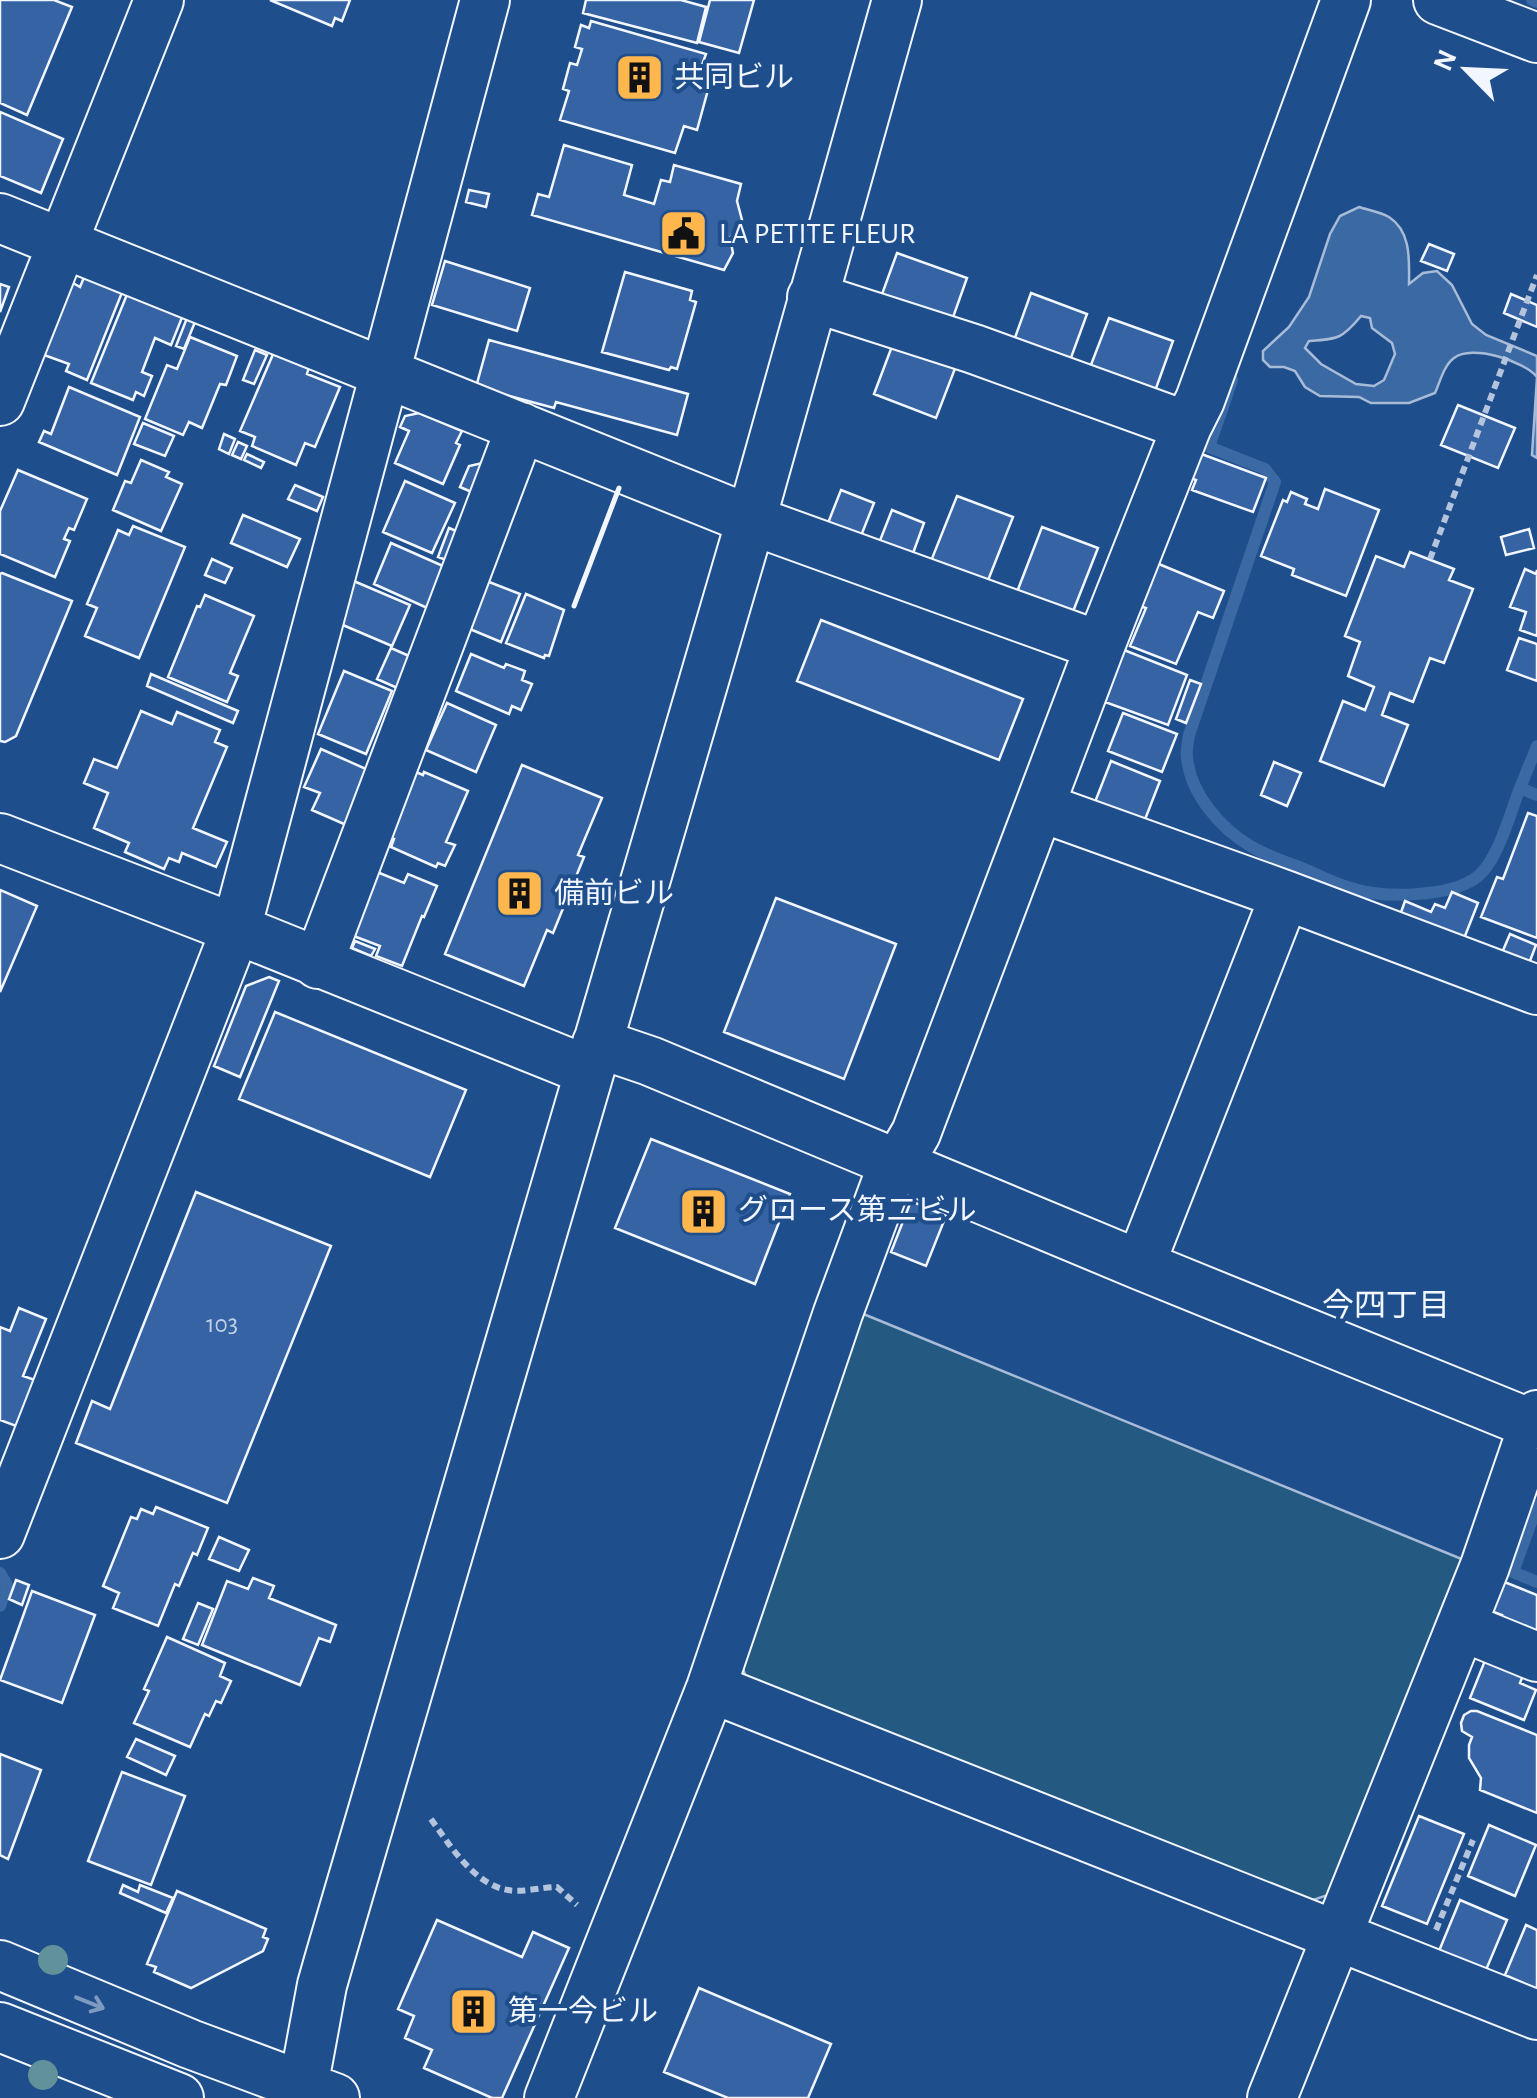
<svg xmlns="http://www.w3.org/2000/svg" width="1537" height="2098" font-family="'Alegreya Sans','Noto Sans JP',sans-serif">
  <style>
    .green { fill: #245a82; stroke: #a8bbd7; stroke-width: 2.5 }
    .water { fill: #3b69a3; stroke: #a8bbd7; stroke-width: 2.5; fill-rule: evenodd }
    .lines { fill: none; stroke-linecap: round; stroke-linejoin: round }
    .stream { stroke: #3b69a3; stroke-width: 12 }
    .building { fill: #3563a3; stroke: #f2f6ff; stroke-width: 2.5 }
    .minor-casing { stroke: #f2f6ff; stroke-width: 52 }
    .path { stroke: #b3c4dc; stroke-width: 6; stroke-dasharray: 8 5; stroke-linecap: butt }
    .minor { stroke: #1f4e8c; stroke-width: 48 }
    .wall { stroke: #f2f6ff; stroke-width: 5 }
    .tree { fill: #61919a }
    .oneway { stroke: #7e9ac0 }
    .labels { text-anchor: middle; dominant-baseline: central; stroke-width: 8; stroke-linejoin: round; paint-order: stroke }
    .number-label { font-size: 25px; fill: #c3d1e8 }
    .poi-label { font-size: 30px; fill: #f2f6ff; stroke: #1f4e8c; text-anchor: start }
    .neighbourhood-label { font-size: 32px; fill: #f2f6ff; stroke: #1f4e8c }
  </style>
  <rect width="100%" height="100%" fill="#1f4e8c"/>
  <!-- green -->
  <path class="green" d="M861,1313L1464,1560L1331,1894L1307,1902L747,1679L737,1654Z"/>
  <!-- water -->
  <path class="water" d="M1359,207C1368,210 1381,212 1389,217C1412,232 1409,262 1409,284L1423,273L1437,271L1452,285L1472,324L1486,335L1537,356V458L1532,455L1537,377C1524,361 1472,344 1454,358C1444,365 1440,382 1435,393L1409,403H1371L1359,397L1320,396L1305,387L1295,371L1284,367H1270L1263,360V351L1289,327L1309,297L1330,234L1340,216ZM1361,316L1370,318L1372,328L1392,343L1395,354L1384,380L1374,386L1356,384L1321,364L1305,348L1309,341C1338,339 1342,339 1361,316Z"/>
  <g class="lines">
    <!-- stream -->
    <path class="stream" d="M1532,0L1537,2
      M1232,380L1209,447L1265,469L1275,482L1189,735C1188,742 1186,750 1187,757C1190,794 1221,829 1252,847C1269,857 1290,863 1309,871C1322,877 1336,884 1351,888C1382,899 1451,897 1477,877C1498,861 1510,813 1520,788L1537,795
      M1520,788L1537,746
      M1537,1506L1513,1572L1537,1582
      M0,1573L7,1585L0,1606"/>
  </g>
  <!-- building -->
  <path class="building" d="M0,0H54L72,7L27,115L0,103Z
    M270,0H350L342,21L335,18L332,26Z
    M586,0H681L706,7L697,43L583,13Z
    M710,0H754L739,53L699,42Z
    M591,21L706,54L702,65L714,68L697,130L684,126L675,153L560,120L569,91L563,89L570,63L577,65L582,49L575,47L581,25L589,28Z
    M0,112L63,139L41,193L0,176Z
    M564,145L632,165L624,195L654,204L661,180L670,182L674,165L741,184L737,201L742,220L730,238L733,253L724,270L532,215L538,194L549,197Z
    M469,190L489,194L486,207L466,202Z
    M1429,244L1454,254L1447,271L1421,261Z
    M897,253L967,278L951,323L881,297Z
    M445,261L530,288L517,331L432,305Z
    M625,272L692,291L690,300L696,302L677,369L671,367L669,370L602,352Z
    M85,275L123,290L87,380L66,371L69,364L44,355L73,283L80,287Z
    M0,284L9,287L0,312Z
    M128,292L183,315L171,345L155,338L142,372L152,376L144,396L136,392L133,400L91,383Z
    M1031,293L1087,314L1068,366L1012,346Z
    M1511,294L1537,305V327L1504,313Z
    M187,318L195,322L184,349L176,346Z
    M1109,318L1173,341L1154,394L1089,370Z
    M190,337L237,356L226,385L220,384L202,428L189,422L183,435L145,419L167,365L177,369Z
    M489,340L688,394L677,435L556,402L554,408L476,387Z
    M894,341L956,366L936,418L874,394Z
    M255,350L267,355L254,384L243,380Z
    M274,352L309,367L307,374L340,387L315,447L305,443L296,465L252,446L255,437L240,431Z
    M69,387L140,417L117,475L39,442L44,431L51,434Z
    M1458,405L1515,428L1498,468L1441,445Z
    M419,413L462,431L456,443L460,445L443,484L395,463L409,431L400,427L405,416Z
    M143,423L174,436L165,456L134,444Z
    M224,434L235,439L229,454L219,449Z
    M238,442L247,446L241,459L232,455Z
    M1196,452L1266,478L1253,512L1192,490L1196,480L1187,477Z
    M247,454L264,462L261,468L244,460Z
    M141,460L169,472L166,477L182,484L161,531L113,510L125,481L131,483Z
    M496,460L481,496L460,487L469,466Z
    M18,470L87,499L74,530L69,528L64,539L70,541L55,577L0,554V511Z
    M405,481L455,503L432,553L383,532Z
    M295,485L323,497L317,511L288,499Z
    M1325,489L1379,510L1346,596L1292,575L1294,569L1261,556L1283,500L1287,502L1291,492L1307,499L1305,504L1318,509Z
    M841,490L874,503L861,536L828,523Z
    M957,496L1013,517L987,583L931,561Z
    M892,510L924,523L912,556L879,543Z
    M243,515L300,539L287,567L231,543Z
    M133,526L185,547L139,658L85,636L97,608L87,604L118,530L129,535Z
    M1042,527L1098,548L1072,614L1017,592Z
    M449,528L466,535L454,563L438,557Z
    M1529,529L1534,548L1506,555L1501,537Z
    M391,543L452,570L434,611L374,584Z
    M1410,552L1454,569L1449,580L1473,589L1444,663L1430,658L1413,702L1390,693L1382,715L1408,725L1384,786L1320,761L1343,701L1365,710L1374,687L1348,676L1360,642L1345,636L1376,556L1404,567Z
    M212,559L232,568L225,583L205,575Z
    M1154,562L1224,591L1213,618L1198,612L1176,664L1130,646L1146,608L1136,605Z
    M1525,569L1536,574L1537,570V636L1520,630L1526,612L1510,607Z
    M2,573L72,601L16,736L5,742L0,741V574Z
    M349,579L410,605L392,646L331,620Z
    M484,580L520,594L501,642L465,627Z
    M526,594L564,610L549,656L545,655L544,658L506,643Z
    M205,595L254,616L230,673L238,676L227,702L168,677L197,606L200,607Z
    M821,620L1023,699L999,760L797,681Z
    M1519,638L1537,644V681L1507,670Z
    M391,648L416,659L402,690L377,679Z
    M1124,650L1187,675L1168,725L1105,702Z
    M471,654L504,668L506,664L525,671L522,680L532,684L521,710L512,706L509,714L456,691Z
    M344,671L392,691L366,754L318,734Z
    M151,674L238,711L233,723L147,686Z
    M1190,680L1201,684L1186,723L1176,719Z
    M447,703L496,725L476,772L426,750Z
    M141,711L172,724L177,712L220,730L215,742L227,747L193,828L227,842L216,867L182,853L179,862L169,858L164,869L125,852L129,843L94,828L108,793L84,783L94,759L117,768Z
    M1123,713L1177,734L1162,772L1108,751Z
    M321,749L375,773L351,827L312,810L320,793L304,787Z
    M1111,761L1160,781L1144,822L1095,802Z
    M1274,762L1301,773L1287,806L1261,795Z
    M522,765L602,798L578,855L584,857L553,933L547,930L524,986L445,954Z
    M411,770L423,775L424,772L468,791L446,842L455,845L445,866L438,863L436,867L391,847L394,839L383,835Z
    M1528,813L1537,816V938L1481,917L1497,877L1503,879Z
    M377,872L404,883L408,874L437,886L424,917L422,916L402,966L376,956L380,946L351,935Z
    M0,890L37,906L0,992Z
    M1452,892L1478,903L1463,941L1400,915L1405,901L1431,912L1435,904L1445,908Z
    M776,898L896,944L844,1079L724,1032Z
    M1510,934L1536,945L1528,966L1501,955Z
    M355,941L375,949L371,956L352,948Z
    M269,977L279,981L240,1077L214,1066L246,986Z
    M275,1012L466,1090L430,1177L239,1099Z
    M651,1139L790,1194L755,1284L615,1228Z
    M196,1192L331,1246L227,1503L76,1443L92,1401L110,1409Z
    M911,1201L946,1216L926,1266L891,1252Z
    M19,1308L46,1319L23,1376L35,1380L16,1426L0,1420V1327L10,1331Z
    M156,1507L208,1528L197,1555L193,1553L179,1586L175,1584L158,1626L113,1608L119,1593L103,1586L131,1517L137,1519L141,1509L153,1514Z
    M219,1537L249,1550L239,1571L209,1559Z
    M253,1578L274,1586L269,1598L336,1625L330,1642L319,1638L300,1685L202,1645L227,1581L248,1589Z
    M16,1580L29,1585L22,1605L9,1599Z
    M1502,1581L1537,1595V1638L1499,1624L1502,1615L1491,1611Z
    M32,1591L95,1615L62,1703L0,1680Z
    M198,1603L213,1609L198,1645L183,1639Z
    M167,1637L225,1663L220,1676L231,1681L221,1703L216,1701L209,1716L205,1714L190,1747L134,1723L149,1691L144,1689Z
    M1486,1658L1524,1673L1520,1683L1536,1690L1524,1720L1470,1698Z
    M1471,1711H1477L1537,1735V1813L1480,1790L1481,1778L1469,1758V1745L1472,1737L1462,1731L1461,1723L1464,1715Z
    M136,1739L175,1756L166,1775L127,1757Z
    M0,1754L41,1770L8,1859L0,1855Z
    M122,1772L185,1796L151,1885L88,1861Z
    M1419,1816L1464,1834L1427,1924L1382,1906Z
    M1489,1825L1536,1845L1515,1896L1468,1876Z
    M123,1885L138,1892L140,1885L173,1898L166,1913L120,1893Z
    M177,1891L266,1929L263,1937L268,1939L263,1951L191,1988L154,1972L156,1967L147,1964Z
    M1460,1900L1507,1920L1486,1970L1439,1951Z
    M437,1920L522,1957L533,1932L569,1948L502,2098H492L424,2068L432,2050L405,2038L414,2016L398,2009Z
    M1526,1925L1537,1930V1989L1505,1975Z
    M699,1988L831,2044L808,2098H728L664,2072Z"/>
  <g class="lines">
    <defs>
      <path id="minor" d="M1438,0L1537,38
        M0,218L751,520L1100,646
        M812,297L974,349L1187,426
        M0,401L159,0
        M1040,807L1285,895L1537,990
        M0,838L236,929L589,1071
        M318,964L521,427
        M597,1043L650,1061L1140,1265L1534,1425
        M1140,1265L1285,895
        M0,1534L236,929L485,0
        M1461,1626L1537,1657
        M711,1688L1537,2015
        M0,1965L190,2044L335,2098
        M0,2027L179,2098
        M301,2098L322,1985L330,1957L751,520L897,0
        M549,2098L711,1688L838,1313L885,1186L916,1133L1100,646L1187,426L1200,400L1346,0
        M1272,2098L1485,1566L1537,1415"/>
    </defs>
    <!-- minor casing -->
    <use href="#minor" class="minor-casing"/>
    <!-- path -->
    <path class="path" d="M1430,559L1537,275
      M431,1819C449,1844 474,1885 508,1890C521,1893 543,1887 557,1887L577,1905
      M1436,1930L1473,1840"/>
    <!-- minor -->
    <use href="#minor" class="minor"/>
    <!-- wall -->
    <path class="wall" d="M574,606L619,488"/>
  </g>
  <!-- trees -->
  <g class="tree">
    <circle cx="53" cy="1960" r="15"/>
    <circle cx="43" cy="2075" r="15"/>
  </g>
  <!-- one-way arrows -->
  <defs><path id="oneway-shaft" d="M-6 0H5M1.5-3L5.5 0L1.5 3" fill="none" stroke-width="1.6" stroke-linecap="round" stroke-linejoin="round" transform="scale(2.5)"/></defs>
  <use class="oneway" href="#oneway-shaft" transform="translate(90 2003) rotate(22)"/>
  <!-- icons -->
  <defs>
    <symbol id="building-square" viewBox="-11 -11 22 22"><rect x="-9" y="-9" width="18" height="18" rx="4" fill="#ffb74d" stroke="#1f4e8c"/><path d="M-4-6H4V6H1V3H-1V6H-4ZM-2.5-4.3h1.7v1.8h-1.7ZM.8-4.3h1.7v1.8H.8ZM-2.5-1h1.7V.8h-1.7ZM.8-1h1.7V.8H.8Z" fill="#111"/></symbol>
    <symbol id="civic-square" viewBox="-11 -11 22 22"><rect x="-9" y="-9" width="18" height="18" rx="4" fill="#ffb74d" stroke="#1f4e8c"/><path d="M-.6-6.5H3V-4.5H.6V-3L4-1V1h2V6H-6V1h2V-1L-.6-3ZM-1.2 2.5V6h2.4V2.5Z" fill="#111"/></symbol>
  </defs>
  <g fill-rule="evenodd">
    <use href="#building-square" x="612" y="50" width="55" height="55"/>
    <use href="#civic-square" x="656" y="206" width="55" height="55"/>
    <use href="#building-square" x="492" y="866" width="55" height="55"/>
    <use href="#building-square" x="676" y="1184" width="55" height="55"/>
    <use href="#building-square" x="446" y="1984" width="55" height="55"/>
  </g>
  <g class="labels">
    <!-- number labels -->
    <g class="number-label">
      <text x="222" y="1324">103</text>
    </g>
    <!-- poi labels -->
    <g class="poi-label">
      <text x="674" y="78">共同ビル</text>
      <text x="719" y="234">LA PETITE FLEUR</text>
      <text x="554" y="894">備前ビル</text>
      <text x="738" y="1211">グロース第二ビル</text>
      <text x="508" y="2012">第一今ビル</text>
    </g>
    <!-- neighbourhood labels -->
    <g class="neighbourhood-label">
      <text x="1386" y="1306">今四丁目</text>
    </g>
  </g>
  <!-- north arrow -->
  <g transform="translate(1467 70) rotate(294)" stroke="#1f4e8c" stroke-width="8" paint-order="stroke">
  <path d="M0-8L18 38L0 25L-18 38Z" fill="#f2f6ff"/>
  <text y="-15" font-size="28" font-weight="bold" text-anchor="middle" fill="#f2f6ff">N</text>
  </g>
</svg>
